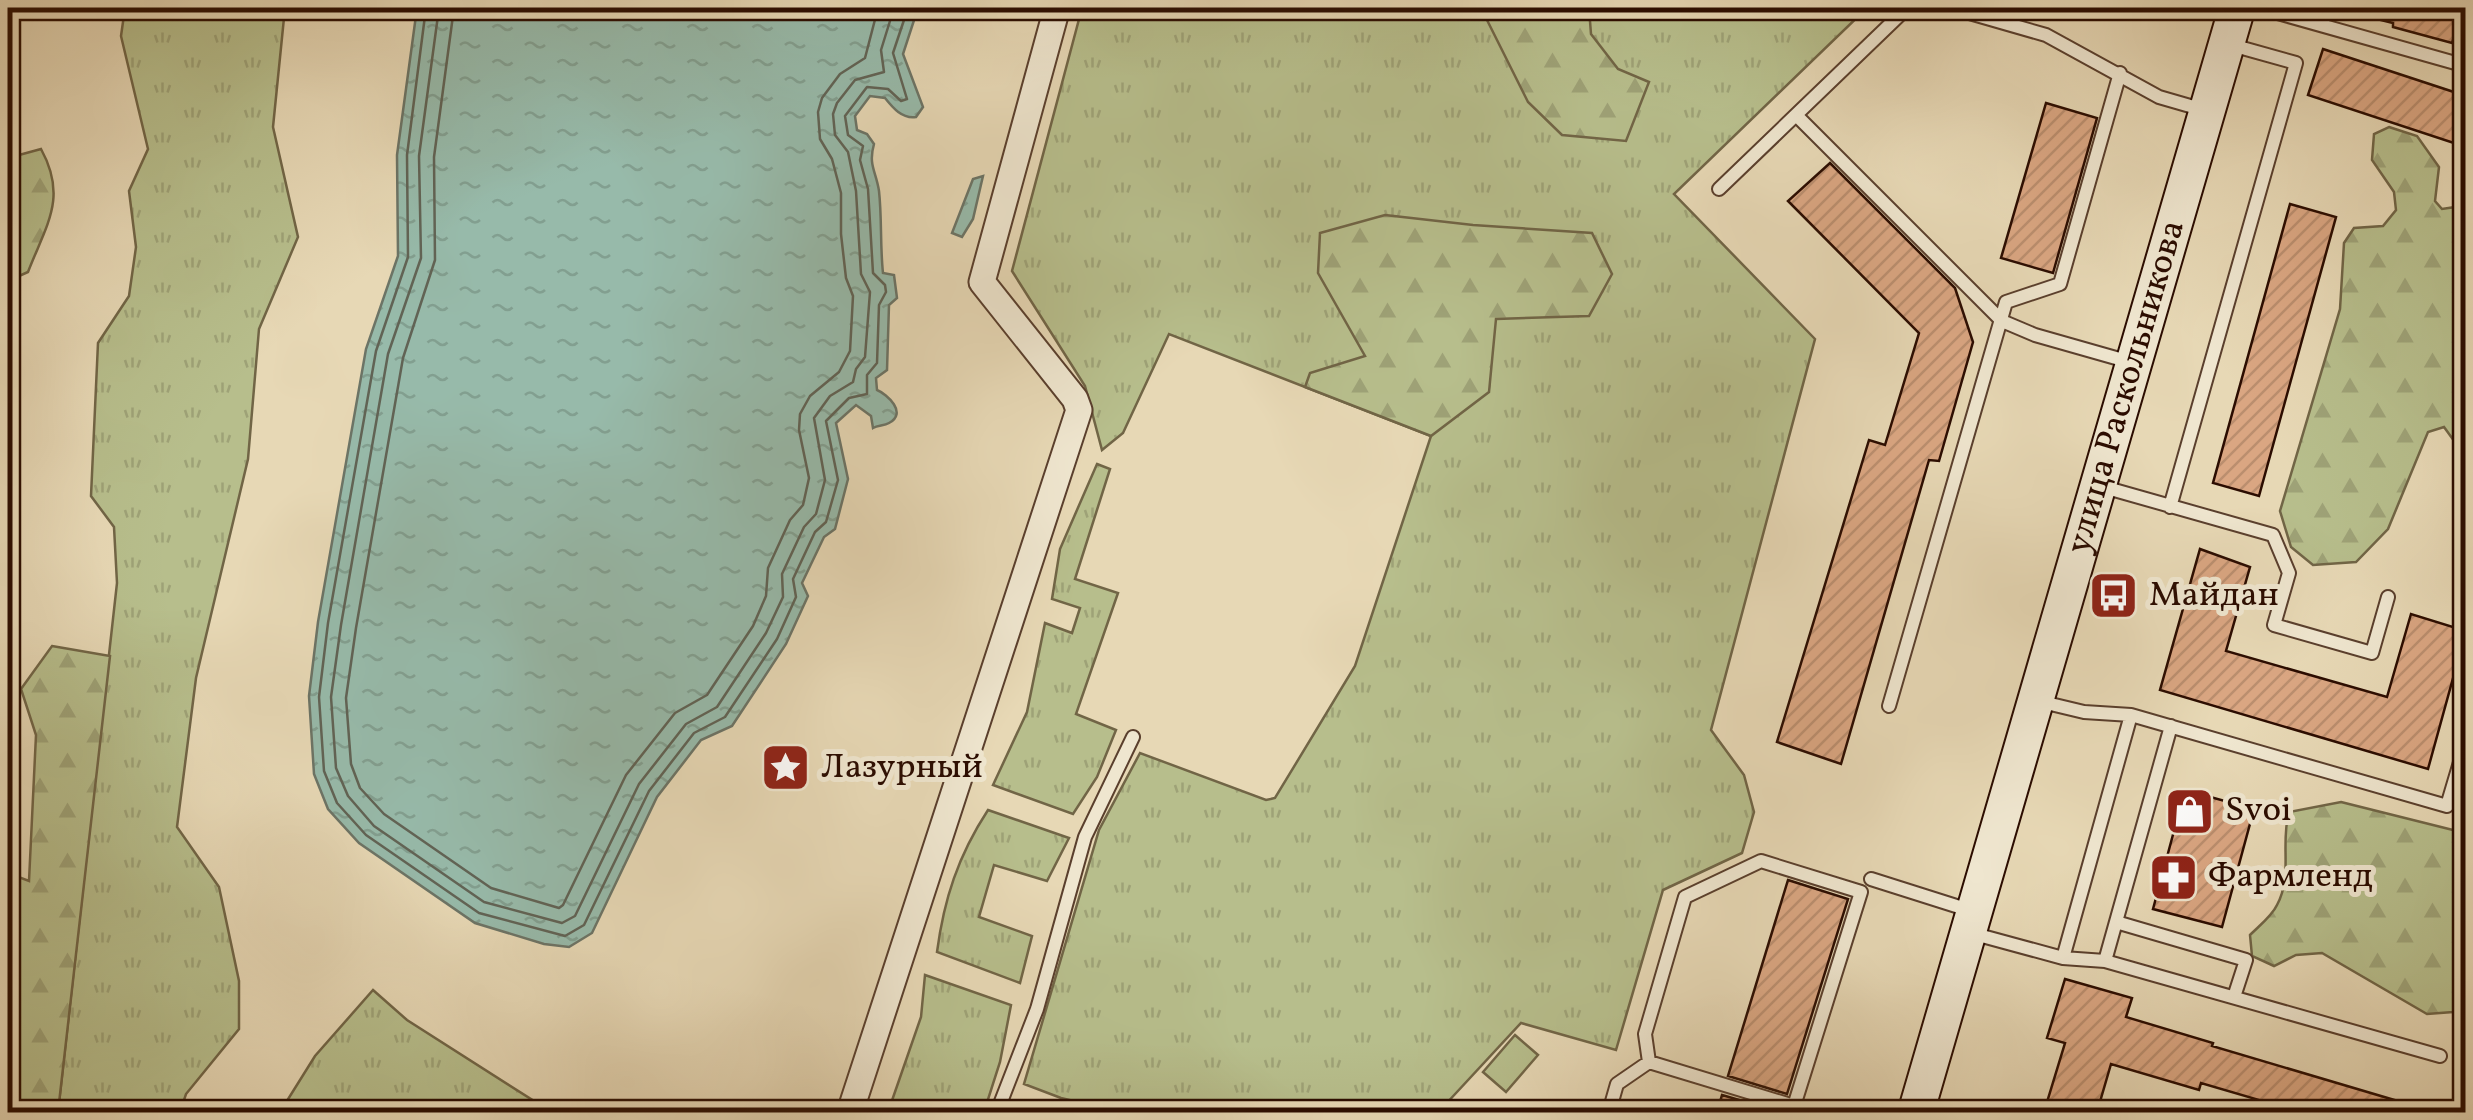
<svg xmlns="http://www.w3.org/2000/svg" width="2473" height="1120" font-family="Vollkorn,serif">
  <style>
    .grass { fill: url(#grass-tufts); stroke: #716546; stroke-width: 2.5 }
    .forest { fill: url(#forest-firs); stroke: #716546; stroke-width: 2.5 }
    .pitch { fill: #b7be8c; stroke: #716546; stroke-width: 2.5 }
    .water { fill: url(#water-ripples); stroke: #6c7466; stroke-width: 2.5 }
    .lines { fill: none; stroke-linecap: round; stroke-linejoin: round }
    .shore { stroke: #616355; stroke-width: 2.5 }
    .building { fill: url(#building-hatch); stroke: #2b0c00; stroke-width: 2.5 }
    .lane-casing { stroke: #5a3f2d; stroke-width: 16 }
    .street-casing { stroke: #5a3f2d; stroke-width: 29 }
    .secondary-casing { stroke: #2b0c00; stroke-width: 39 }
    .lane { stroke: #efe6cf; stroke-width: 12 }
    .street { stroke: #efe6cf; stroke-width: 25 }
    .secondary { stroke: #efe6cf; stroke-width: 35 }
    .labels { text-anchor: middle; dominant-baseline: central; stroke-width: 10; stroke-linejoin: round; paint-order: stroke }
    .street-label { font-size: 35px; fill: #2b0c00; stroke: #efe6cf }
    .poi-label { font-size: 35px; fill: #2b0c00; stroke: #efe6cf; text-anchor: start }
  </style>
  <defs>
    <pattern id="grass-tufts" width="24" height="20" patternUnits="userSpaceOnUse" patternTransform="scale(2.5)"><rect width="24" height="20" fill="#b7be8c"/><path d="M3 7l-1-3M5 7V3M7 7l1-3M15 17l-1-3M17 17v-4M19 17l1-3" fill="none" stroke="#9ea277"/></pattern>
    <pattern id="forest-firs" width="22" height="20" patternUnits="userSpaceOnUse" patternTransform="scale(2.5)"><rect width="22" height="20" fill="#b7be8c"/><path d="M5 1l3.5 6h-7zM16 11l3.5 6h-7z" fill="#9ea277"/></pattern>
    <pattern id="water-ripples" width="26" height="14" patternUnits="userSpaceOnUse" patternTransform="scale(2.5)"><rect width="26" height="14" fill="#97baaa"/><path d="M2 4q2-2 4 0t4 0M15 11q2-2 4 0t4 0" fill="none" stroke="#829f90"/></pattern>
    <pattern id="building-hatch" width="6" height="6" patternUnits="userSpaceOnUse" patternTransform="scale(2.5)"><rect width="6" height="6" fill="#daa682"/><path d="M-1 1l2-2M0 6l6-6M5 7l2-2" fill="none" stroke="#bb8e6e"/></pattern>
  </defs>
  <rect width="100%" height="100%" fill="#e7d8b5"/>
  <filter id="stains"><feTurbulence type="fractalNoise" baseFrequency=".002" numOctaves="4"/><feColorMatrix values="0 0 0 0 .2 0 0 0 0 .09 0 0 0 0 .02 0 0 0 .5 -.17"/></filter>
  <radialGradient id="worn" r=".72"><stop offset=".6" stop-color="#630" stop-opacity="0"/><stop offset="1" stop-color="#630" stop-opacity=".3"/></radialGradient>
  <!-- grass -->
  <path class="grass" d="M125,8H285L273,127L298,237L259,329L248,459L196,678L177,827L219,887L239,981V1029L186,1094L180,1112H58L117,583L114,527L91,496L98,343L129,296L136,247L129,191L148,149L121,36Z
    M1082,8H1867L1674,194L1815,339L1711,730L1744,775L1754,812L1742,853L1663,890L1616,1050L1521,1023L1444,1106L1443,1112H1120L1061,1098L1024,1084L1099,830L1140,753L1266,800L1275,798L1355,666L1431,436L1169,334L1123,433L1102,450L1085,386L1012,271Z
    M1097,464L1110,469L1075,579L1118,593L1076,714L1116,730L1097,777L1073,814L993,785L1027,712L1045,623L1072,633L1080,608L1052,599L1060,549Z
    M988,810L1069,838L1047,881L994,865L979,917L1032,936L1020,983L937,952C944,899 958,856 988,810Z
    M925,975L1011,1005L1000,1062L984,1112H888L921,1017Z
    M373,990L407,1020L534,1101L542,1112H280L315,1056Z"/>
  <!-- forest -->
  <path class="forest" d="M1481,8H1589L1591,34L1618,69L1649,82L1626,141L1562,135L1528,102Z
    M2389,127L2417,136L2439,167L2435,201L2442,209L2455,207L2465,196V448L2457,445L2444,427L2428,432L2388,529L2356,562L2313,565L2291,547L2280,511L2340,309L2344,243L2354,228L2383,226L2396,210L2394,192L2372,160L2374,134Z
    M41,149C68,198 46,225 28,272L8,281V158Z
    M1385,215L1473,225L1592,233L1612,274L1589,316L1496,319L1489,392L1431,436L1305,387L1310,373L1365,356L1318,273L1320,233Z
    M52,646L110,656L58,1112H8V873L29,881L36,735L21,689Z
    M2341,802L2465,833V993L2453,1012L2427,1014L2322,953L2296,955L2274,966L2252,956L2250,935C2259,926 2272,916 2277,905C2293,876 2280,843 2289,812Z"/>
  <!-- pitch -->
  <path class="pitch" d="M1515,1035L1538,1055L1506,1092L1483,1072Z"/>
  <!-- water -->
  <path class="water" d="M417,8H918L903,54L923,107L916,117C902,119 893,108 885,98L870,96L855,116L857,130L867,134L874,144C868,165 876,171 879,191C882,218 880,245 883,273L894,275L897,298L889,305L887,370L876,378L877,390C887,394 908,413 889,423C884,426 878,425 873,428L871,416L856,405L836,423L848,479L835,529L824,537L802,583L808,596L786,644L732,726L701,740L657,797L592,933L569,947L544,944L475,923L359,843L328,809L314,774L309,696L318,622L366,349L398,256L397,155Z
    M983,176L973,219L962,237L952,233L973,179Z"/>
  <g class="lines">
    <!-- shore -->
    <path class="shore" d="M426,8L407,155L408,257L376,351L328,623L319,697L324,771L337,803L366,835L479,913L565,936L584,925L649,791L694,733L725,717L777,639L796,597L793,579L815,532L826,522L838,480L826,421L849,398L867,394V375L877,363L879,305L886,292L885,285L873,273L868,189L860,160L863,146L848,135L845,116L867,87L888,89L901,101L907,99L893,53L908,8
      M439,8L419,156L421,258L388,354L341,625L331,697L336,768L348,796L374,826L484,902L562,923L575,916L639,784L686,724L717,707L766,633L783,597L782,574L804,527L816,514L825,480L814,418L830,396L853,382L856,369L865,357L870,292L861,274L856,191L848,152L835,135L833,114L837,103L855,80L884,72L881,50L894,8
      M454,8L434,157L435,260L403,358L356,628L346,698L351,764L360,788L384,814L491,888L559,908L563,905L626,775L675,713L707,695L753,626L766,596L768,568L790,520L803,505L809,478L799,430L800,414L810,396L839,372L850,351L853,296L846,278L841,234V193L832,159L820,139L818,112L822,98L840,74L865,58L878,8"/>
  </g>
  <!-- building -->
  <path class="building" d="M2358,8H2466V43L2453,40L2452,43L2393,27V23L2357,14Z
    M2323,49L2466,96V147L2308,95Z
    M2046,103L2097,118L2053,273L2001,258Z
    M1830,163L1955,288L1973,342L1939,461L1929,460L1841,764L1777,742L1869,440L1885,445L1919,333L1788,201Z
    M2290,204L2336,217L2259,496L2213,483Z
    M2200,549L2250,567L2226,651L2387,697L2411,614L2466,631L2428,769L2160,690Z
    M2185,790L2254,809L2222,927L2153,909Z
    M1788,880L1848,899L1787,1094L1728,1076Z
    M2065,979L2132,998L2126,1017L2213,1043L2212,1046L2418,1107V1112H2300L2201,1083L2199,1090L2111,1064L2097,1112H2044L2065,1043L2047,1038Z
    M1722,1095L1781,1112H1717Z"/>
  <g class="lines">
    <defs>
      <path id="lane" d="M1952,8L2046,35L2159,97L2204,110
        M2260,8L2466,66
        M1796,115L2002,321L2035,335L2130,362
        M1719,189L1907,8
        M2100,486L2273,535L2289,573L2274,625L2372,653L2388,597
        M2170,507L2296,63L2228,44
        M2038,701L2084,712L2131,715L2447,806L2466,742
        M1889,706L2006,302L2060,284L2120,73
        M1871,879L1972,911
        M2116,922L2246,960L2234,997
        M1971,933L2063,958L2105,961L2440,1056
        M2063,958L2131,715
        M2105,961L2171,726
        M1794,1106L1649,1062L1645,1034L1685,897L1761,861L1861,892L1794,1106L1807,1112
        M997,1112L1037,1009L1085,837L1133,737
        M1609,1112L1617,1084L1649,1062"/>
      <path id="street" d="M850,1112L1079,410L1075,399L982,282L1057,8"/>
      <g id="secondary">
        <path id="s1" d="M1916,1112L2237,8"/>
      </g>
    </defs>
    <!-- lane casing -->
    <use href="#lane" class="lane-casing"/>
    <!-- street casing -->
    <use href="#street" class="street-casing"/>
    <!-- secondary casing -->
    <use href="#secondary" class="secondary-casing"/>
    <!-- lane -->
    <use href="#lane" class="lane"/>
    <!-- street -->
    <use href="#street" class="street"/>
    <!-- secondary -->
    <use href="#secondary" class="secondary"/>
  </g>
  <!-- icons -->
  <defs>
    <symbol id="bus-square" viewBox="-11 -11 22 22"><rect x="-9" y="-9" width="18" height="18" rx="4" fill="#8f2418" stroke="#efe6cf"/><path d="M-5-6H5V4H4V6H2V4H-2V6H-4V4H-5ZM-3.5-4V0h7V-4ZM-3.5 1.2v1.5H-2V1.2ZM2 1.2v1.5H3.5V1.2Z" fill="#fff"/></symbol>
    <symbol id="sight-square" viewBox="-11 -11 22 22"><rect x="-9" y="-9" width="18" height="18" rx="4" fill="#8f2418" stroke="#efe6cf"/><path d="M0-6L1.8-2.2L6-1.7L2.9 1.2L3.7 5.4L0 3.3L-3.7 5.4L-2.9 1.2L-6-1.7L-1.8-2.2Z" fill="#fff"/></symbol>
    <symbol id="shop-square" viewBox="-11 -11 22 22"><rect x="-9" y="-9" width="18" height="18" rx="4" fill="#8f2418" stroke="#efe6cf"/><path d="M-5-2.5h2.3a2.7 3.5 0 0 1 5.4 0H5L5.5 6h-11ZM-1.5-2.5h3a1.5 2.3 0 0 0-3 0Z" fill="#fff"/></symbol>
    <symbol id="pharmacy-square" viewBox="-11 -11 22 22"><rect x="-9" y="-9" width="18" height="18" rx="4" fill="#8f2418" stroke="#efe6cf"/><path d="M-2-6h4v4h4v4h-4v4h-4v-4h-4v-4h4Z" fill="#fff"/></symbol>
  </defs>
  <g fill-rule="evenodd">
    <use href="#bus-square" x="2086" y="568" width="55" height="55"/>
    <use href="#sight-square" x="758" y="740" width="55" height="55"/>
    <use href="#shop-square" x="2162" y="784" width="55" height="55"/>
    <use href="#pharmacy-square" x="2146" y="850" width="55" height="55"/>
  </g>
  <g class="labels">
    <!-- street labels -->
    <g class="street-label">
      <text stroke="none"><textPath href="#s1" startOffset="755">улица Раскольникова</textPath></text>
    </g>
    <!-- poi labels -->
    <g class="poi-label">
      <text x="2149" y="596">Майдан</text>
      <text x="821" y="768">Лазурный</text>
      <text x="2225" y="811">Svoi</text>
      <text x="2208" y="877">Фармленд</text>
    </g>
  </g>
  <!-- margin -->
  <rect width="2473" height="1120" fill="none" stroke="#e7d8b5" stroke-width="40"/>
  <rect x="10" y="10" width="2453" height="1100" fill="none" stroke="#2b0c00" stroke-width="5"/>
  <rect x="20" y="20" width="2433" height="1080" fill="none" stroke="#2b0c00" stroke-width="2.5"/>
  <rect width="100%" height="100%" filter="url(#stains)"/>
  <rect width="100%" height="100%" fill="url(#worn)"/>
</svg>
